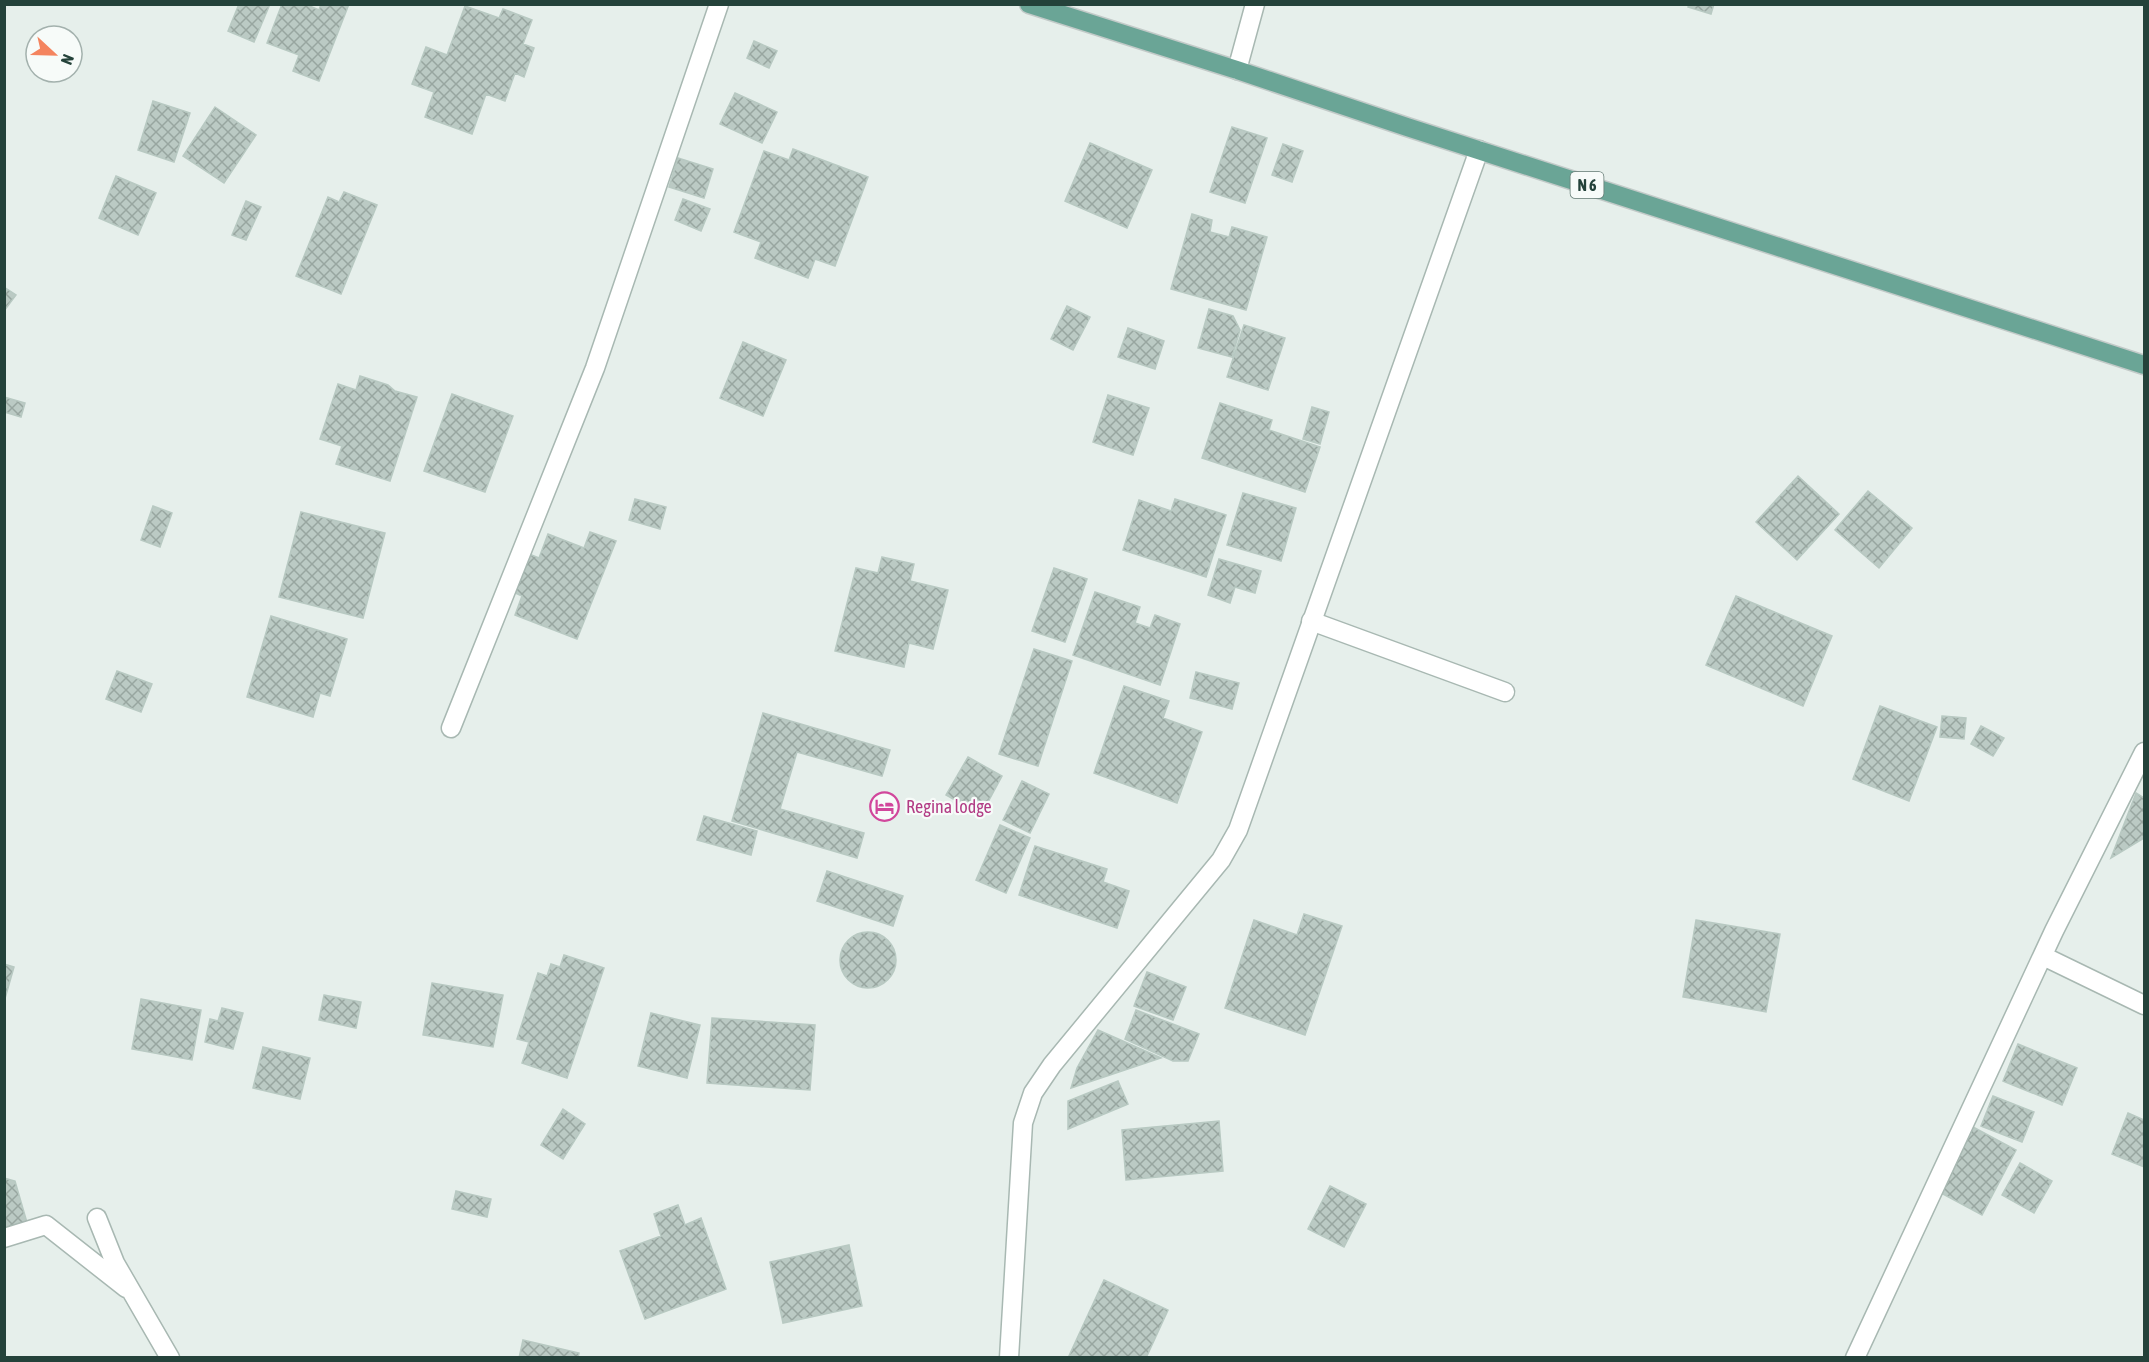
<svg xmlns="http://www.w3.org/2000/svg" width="2149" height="1362" font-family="'Asap Condensed',sans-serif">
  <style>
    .building { fill: url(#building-cross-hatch); stroke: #b8c9c2; stroke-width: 1.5 }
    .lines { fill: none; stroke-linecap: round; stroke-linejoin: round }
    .service-casing { stroke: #a8b8b2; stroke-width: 21 }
    .minor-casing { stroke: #a8b8b2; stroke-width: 21 }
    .primary-casing { stroke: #c2cac8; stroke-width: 21 }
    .service { stroke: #fff; stroke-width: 18 }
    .minor { stroke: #fff; stroke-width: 18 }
    .primary { stroke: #6aa596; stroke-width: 18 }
    .labels { text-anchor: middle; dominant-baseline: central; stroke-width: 4.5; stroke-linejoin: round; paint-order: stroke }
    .shield { fill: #f7fbf9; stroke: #637a73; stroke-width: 1.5 }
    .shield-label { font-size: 16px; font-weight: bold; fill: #24423a }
    .hotel-label { font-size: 18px; fill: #b23c85; stroke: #f7fbf9; text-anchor: start }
  </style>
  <defs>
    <pattern id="building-cross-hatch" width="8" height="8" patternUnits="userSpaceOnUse" patternTransform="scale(1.5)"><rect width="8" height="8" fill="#bbcac4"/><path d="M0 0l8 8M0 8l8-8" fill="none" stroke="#98a6a0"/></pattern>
  </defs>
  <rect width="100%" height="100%" fill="#e6efeb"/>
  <!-- building -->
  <path class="building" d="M239,4H270L254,42L228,31Z
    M282,4H305L319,10L321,4H349L319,81L293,71L299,55L267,43Z
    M1689,4H1714L1711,14L1688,7Z
    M465,6L499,18L503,9L532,20L523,44L534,48L524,77L515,73L505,101L486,94L472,134L425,117L434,92L412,84L426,47L447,55Z
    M754,41L777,51L769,68L747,58Z
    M735,93L777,112L762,143L720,124Z
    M153,101L190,113L174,162L138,150Z
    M215,107L256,135L224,183L183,156Z
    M1232,127L1267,138L1245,203L1210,192Z
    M1090,143L1152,170L1127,228L1065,201Z
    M1283,144L1303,151L1292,182L1272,175Z
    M793,149L868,177L835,266L815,259L808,278L755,258L761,242L734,232L764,151L789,160Z
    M678,158L713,169L704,198L669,187Z
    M116,176L156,193L138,235L99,218Z
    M344,192L377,205L341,294L296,276L328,197L339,202Z
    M683,199L710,209L701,231L675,220Z
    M246,201L261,207L246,240L232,235Z
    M1192,214L1212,220L1210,232L1229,237L1232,227L1267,237L1246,310L1171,289Z
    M4,287L16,295L4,311Z
    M1067,306L1090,317L1073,350L1051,339Z
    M1209,309L1233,316L1240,330L1232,357L1198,348Z
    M1244,325L1285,338L1268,390L1227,377Z
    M1128,328L1164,341L1155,369L1118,357Z
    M743,342L786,360L763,416L720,398Z
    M360,376L388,385L395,391L417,397L390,481L336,464L342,446L320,439L338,384L356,390Z
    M452,394L513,416L485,492L424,471Z
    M1108,395L1149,408L1133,455L1093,442Z
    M4,397L25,403L21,417L4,412Z
    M1220,403L1272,420L1269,430L1320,447L1305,492L1202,458Z
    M1312,407L1329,412L1320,444L1303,439Z
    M1798,476L1839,514L1797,560L1756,522Z
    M1868,491L1912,528L1879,568L1835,530Z
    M1243,493L1296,508L1281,561L1227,545Z
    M635,499L666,507L660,529L629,520Z
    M1175,499L1226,515L1206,577L1123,550L1139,500L1171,511Z
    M153,506L172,513L160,547L141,540Z
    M301,512L385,533L363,618L279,597Z
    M590,532L616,541L577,639L515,615L522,596L509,590L524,552L539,558L548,534L584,548Z
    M882,557L914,564L910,581L948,590L933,649L909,643L904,667L835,651L856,568L878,573Z
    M1219,559L1261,571L1255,593L1235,587L1230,603L1208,595Z
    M1054,568L1087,579L1065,642L1032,631Z
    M1095,592L1140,607L1135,623L1150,628L1155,615L1180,624L1160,685L1073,655Z
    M1736,596L1832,636L1803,706L1706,665Z
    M271,616L347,639L330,696L320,693L313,717L247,697Z
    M1034,649L1072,661L1038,766L999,754Z
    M117,671L152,684L141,712L106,699Z
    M1196,672L1239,683L1232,709L1190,698Z
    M1124,686L1169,701L1163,718L1202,732L1177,803L1094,773Z
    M1880,706L1937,727L1909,801L1853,779Z
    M763,713L890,750L882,776L797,752L780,809L864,833L857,858L732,821Z
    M1942,716L1966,718L1964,739L1940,737Z
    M1981,726L2004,738L1993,756L1971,744Z
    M968,757L1002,776L981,815L946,795Z
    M1022,781L1049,794L1030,833L1003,820Z
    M2136,793L2144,798V838L2111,858Z
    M704,816L757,831L751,855L697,840Z
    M1000,825L1030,838L1006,893L976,880Z
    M1035,846L1107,869L1103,882L1129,891L1117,928L1019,895Z
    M827,871L903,896L893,926L817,901Z
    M1304,914L1342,926L1305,1035L1225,1008L1254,920L1297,935Z
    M1696,920L1780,934L1766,1012L1683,997Z
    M840 960a28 28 0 1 1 56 0a28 28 0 1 1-56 0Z
    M564,955L604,968L567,1078L522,1063L529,1042L517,1039L538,973L547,976L551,964L560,967Z
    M4,964L14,967L4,1002Z
    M1147,972L1186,987L1173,1020L1134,1006Z
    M432,983L503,995L493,1047L423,1035Z
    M324,995L361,1002L356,1028L319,1020Z
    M141,999L201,1010L192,1060L132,1049Z
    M222,1008L243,1013L233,1049L205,1042L210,1019L218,1021Z
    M1136,1010L1199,1034L1188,1061H1173L1125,1039Z
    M651,1013L700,1025L687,1078L638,1066Z
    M712,1018L815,1025L810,1090L707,1083Z
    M1098,1030L1161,1058L1071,1088L1077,1068Z
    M2018,1044L2077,1068L2062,1105L2003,1081Z
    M263,1047L310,1058L300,1099L253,1088Z
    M1118,1081L1128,1104L1068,1129V1101Z
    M1993,1096L2034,1112L2022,1142L1981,1126Z
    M563,1109L585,1124L563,1159L541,1145Z
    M2128,1113L2144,1120V1167L2112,1154Z
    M1219,1121L1223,1171L1126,1180L1122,1130Z
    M1973,1127L2016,1150L1982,1215L1939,1192Z
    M2020,1163L2052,1181L2034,1213L2002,1195Z
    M4,1178L15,1181L28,1226L4,1233Z
    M1330,1186L1366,1204L1344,1247L1308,1229Z
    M456,1191L491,1199L487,1217L452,1209Z
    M678,1205L685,1225L701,1218L726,1289L645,1319L620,1251L661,1236L654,1214Z
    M849,1245L862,1306L783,1323L770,1262Z
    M1104,1280L1168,1310L1146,1358H1068Z
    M523,1340L579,1353L578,1358H519Z"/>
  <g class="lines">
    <defs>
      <path id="service" d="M1311,621L1505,692"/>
      <path id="minor" d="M1237,70L1255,4
        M451,728L595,368L719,4
        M2043,956L2144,1005
        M97,1218L115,1263L170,1358
        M4,1238L46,1225L126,1288
        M1009,1358L1023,1123L1033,1093L1052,1065L1221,860L1238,830L1479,150
        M1855,1358L2054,931L2144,752"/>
      <path id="primary" d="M1029,4L1237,70L1407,127L2144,365"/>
    </defs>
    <!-- service casing -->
    <use href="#service" class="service-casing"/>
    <!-- minor casing -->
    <use href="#minor" class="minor-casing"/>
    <!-- primary casing -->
    <use href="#primary" class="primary-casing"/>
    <!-- service -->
    <use href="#service" class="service"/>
    <!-- minor -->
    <use href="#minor" class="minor"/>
    <!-- primary -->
    <use href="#primary" class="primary"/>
  </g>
  <!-- icons -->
  <defs>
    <symbol id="hotel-ring" viewBox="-11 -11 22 22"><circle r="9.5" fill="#f7fbf9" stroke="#d1479c" stroke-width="1.5"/><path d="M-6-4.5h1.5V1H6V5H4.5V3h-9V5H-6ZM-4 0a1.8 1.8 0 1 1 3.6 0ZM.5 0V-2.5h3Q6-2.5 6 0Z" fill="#d1479c"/></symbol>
  </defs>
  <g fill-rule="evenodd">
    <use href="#hotel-ring" x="868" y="790" width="33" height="33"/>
  </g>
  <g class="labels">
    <!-- shield labels -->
    <rect class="shield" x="1570.5" y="172" width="33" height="26" rx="4.5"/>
    <g class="shield-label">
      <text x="1587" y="185">N 6</text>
    </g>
    <!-- hotel labels -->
    <g class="hotel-label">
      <text x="906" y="806">Regina lodge</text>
    </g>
  </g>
  <!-- border -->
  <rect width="2149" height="1362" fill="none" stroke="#24423a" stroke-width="12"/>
  <!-- north arrow -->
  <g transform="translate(54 54) rotate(112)"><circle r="28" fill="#f7fbf9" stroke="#a3b1ad" stroke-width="1.5"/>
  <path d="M0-4.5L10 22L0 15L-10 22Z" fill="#f4845f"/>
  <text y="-9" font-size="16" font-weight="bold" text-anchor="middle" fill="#24423a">N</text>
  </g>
</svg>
